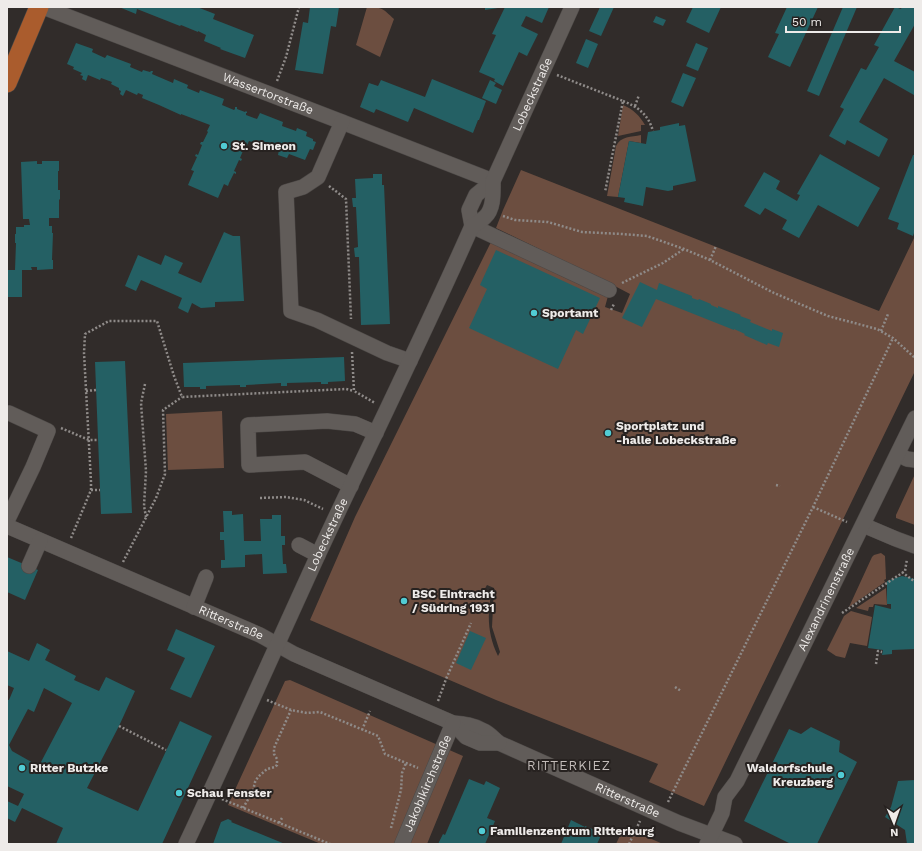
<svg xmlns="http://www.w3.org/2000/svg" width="922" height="851" font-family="'Work Sans',sans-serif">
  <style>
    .green { fill: #6c4e40; fill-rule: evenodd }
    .building { fill: #246064; fill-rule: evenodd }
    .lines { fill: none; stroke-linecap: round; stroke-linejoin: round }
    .minor-casing { stroke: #4c4846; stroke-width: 16 }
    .major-casing { stroke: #4c4846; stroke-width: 20 }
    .path { stroke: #8f8b89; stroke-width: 2.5; stroke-dasharray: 2 2; stroke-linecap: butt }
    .minor { stroke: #615c59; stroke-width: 15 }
    .major { stroke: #aa5c2d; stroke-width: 19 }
    .poi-dot { fill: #51ccd4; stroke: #272220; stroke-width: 1.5 }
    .labels { text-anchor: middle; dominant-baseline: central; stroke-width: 4; stroke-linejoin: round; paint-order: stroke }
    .street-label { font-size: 12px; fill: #eeebe9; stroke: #272220 }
    .poi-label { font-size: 12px; font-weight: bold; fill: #eeebe9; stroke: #272220; text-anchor: start }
    .neighbourhood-label { font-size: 13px; letter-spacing: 1px; fill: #c3bcb9; stroke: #272220 }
  </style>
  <rect width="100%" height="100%" fill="#312c2a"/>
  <!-- green -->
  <path class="green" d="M367,7C383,7 383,9 394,19L380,57L356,45Z
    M623,105C633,109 640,116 645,125H641V131L618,136Z
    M641,135V143L629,141L618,197L607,196L616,146C621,136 631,137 641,135Z
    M521,170L879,311L915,236V371L704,806L649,782L658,764L496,700L310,620L355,517L491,242L608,296L605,307L622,313L630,294L611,284L496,228L503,210ZM487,585L494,588L492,627L500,652L498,656C488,636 487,616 491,595L483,592Z
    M222,411L224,468L168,470L166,414Z
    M915,474V525L896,518V515Z
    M881,553L885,556L886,579L884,580L885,582L849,607L872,557L874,555Z
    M886,588L887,605L874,604L873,607H869L868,611L856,608Z
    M851,611L872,617L867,646L850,643L845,658L836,656L827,650L844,616Z
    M290,680L463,756L427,844H321L228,805L285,681Z
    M624,827L663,844H616Z"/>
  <!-- building -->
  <path class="building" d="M119,7H197L215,14L213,19L254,35L245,58L220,49L221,48L204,41L206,35L198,31V32L181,25L180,26L137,9L136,14Z
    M310,7H339L336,27L331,26L323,74L295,70L303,22L308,23Z
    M485,7H498V8L485,10Z
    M505,7H549L542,23L526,16L521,26L538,34L527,56L519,52L503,86L494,81L495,79L479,72L496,35L492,34Z
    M600,7H614L601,36L589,31Z
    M693,7H721L709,33L686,22Z
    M787,7H818L790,67L768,57L779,34L775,33Z
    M843,7H857L819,96L807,91Z
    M895,7L901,9L902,7H915V24L894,61L915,72V93L914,95L884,78L859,122L888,139L879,157L847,140L845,145L829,136L844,109L840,107L861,68L866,70L879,47L874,45Z
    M656,16L666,20L663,26L653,22Z
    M586,39L598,44L588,68L576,63Z
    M76,43L93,49L92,52L105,58L107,55L131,64L130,67L142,72L143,70L150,72L151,71H153L152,74L173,83L174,79L188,85L187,88L199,93L200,90L224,99L222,105L234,110L235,109V107H237V109L245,112L246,111L247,112V113H246V115L257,119L260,113L283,122L282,126L296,131L297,128L307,132L306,136L313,139V141L316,142L313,150L310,149L305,160L289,154L287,158L278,155L279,150L262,143L261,147H259L260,145L249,141L246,147L245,146L240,158L242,159L241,161L239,160L234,171L236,172V174L234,173L229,183L228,186L224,184L218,198L188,185L194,171L191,170L197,157L195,156L196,154L198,155L202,145L200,144L201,142H203L208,132L207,131L210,125L181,114V115L159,105L142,98L143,95L138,93L137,95L126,90L123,96L120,94L121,91L119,90V88L111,84L112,82L101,78L100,80L88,75L86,81L82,79L83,76L80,75L82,73L73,69L74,67L67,64Z
    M696,43L708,48L698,71L686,66Z
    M683,73L696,78L683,107L671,102Z
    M432,79L486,101L479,120H478L473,133L414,108L408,122L376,109L374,113L360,107L369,83L378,86L381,80L425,97Z
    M490,80L496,83L494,86L502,90L496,104L482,98Z
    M679,123V126L685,125L696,181L673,186V190L668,191L646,187L643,206L624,202L625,198L618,197L629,141L646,144L648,132L660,130V127Z
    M820,154L880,188L858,227L818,205L799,238L782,229L787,220L765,208L760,215L744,206L764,172L780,181L776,189L797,201L800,195L797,194Z
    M913,155H915V230L913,236L897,229L899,223L888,219Z
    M37,161V164H42V161H59V171H58V190H60V199L59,200V218H49V226H52V233H53L52,260H53V269L37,270V267H31L32,270H22V297H7V270H15L16,243H15V234H16V227H24V225H30L29,219H23L21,162Z
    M373,174H382V185H384L390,324L361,325L359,257H355L354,248L358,247L356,207H353L352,198H356L355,179L373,178Z
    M224,232L233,236H240L244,301L215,302V307L201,308L192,303L188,313L178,308L182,298L141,280L136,291L125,286L138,255L161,265L165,255L183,263L178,273L201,283Z
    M496,250L600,298L583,334L576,330L558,369L469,328L487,289L480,285Z
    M640,282L657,290L659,283L692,296V298L698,300L699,299L711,304V305L718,308V306L741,315L740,316L751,320L750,322L772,331V329L783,333L779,347L768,343L767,345L744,335L745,334L734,329V330L656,299L642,327L622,318Z
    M344,357L345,381L328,382V384H321V382L287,383V386H281V383L246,385V387H240V385L206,386V389H200V387H184L183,363Z
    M125,361L132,513L101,514L95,362Z
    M223,511H232V515L243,514L244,541H261L260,519H272V515H281V536H285V545H282L283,564H286L287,573L263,574L262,554L245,555V567L221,568V560H225L224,540H220V532H224Z
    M7,557L38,570L25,600L7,592Z
    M902,576L915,579V649L892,650V654L882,655L883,650L868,648L875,605L891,609V604H887V581Z
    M176,629L215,646L191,698L170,689L185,658L167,650Z
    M470,631L486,638L471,670L456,663Z
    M37,643L50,650L45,660L76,676L74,680L99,691L106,677L135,691L119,726L87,788L138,811L180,721L212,736L162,844H56L63,828L22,808L15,822L7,818V801L18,806L24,794L7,786V700H9L14,688L7,685V651L29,661ZM44,688L72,703L41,762L35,764L12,751L9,745L28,709L34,712Z
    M811,727L840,741L839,752L857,762L817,844H791L744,821L789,729L801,734Z
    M469,779L484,785L486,781L500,788L487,818L495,821L485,844H438L443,834L445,835Z
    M915,780V844H907L905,830L885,817L891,807L898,781Z
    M228,819L232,821L231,822L285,844H213L221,822Z
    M571,820L585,827V826L602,833L597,844H561Z"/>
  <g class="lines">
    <defs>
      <g id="minor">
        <path id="s1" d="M43,7L342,122L493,181"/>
        <path d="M342,122L318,177L303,187L286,192L291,311L317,320L387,353L410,361"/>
        <path d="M472,226L609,290"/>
        <path d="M472,226L469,210L476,195L493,181"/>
        <path d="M898,454L907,459L915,460"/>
        <path d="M351,486L305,462L249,465L248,425L327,421L355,424L376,433"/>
        <path d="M7,521L33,467L48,431L9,413"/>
        <path d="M863,525L896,539L915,546"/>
        <path id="s2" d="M7,526L260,635L294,654L453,723C464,724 474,725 484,731C490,734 494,739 499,743L679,823L735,844"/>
        <path d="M299,545L318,555"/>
        <path d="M29,566L40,541"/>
        <path d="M194,607L206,577"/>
        <path d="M453,723L466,737L480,743H499"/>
        <path id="s3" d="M186,844C231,748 274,651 318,555C369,445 423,337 472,226C476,224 481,221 485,217C494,209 493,193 493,181L572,7"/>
        <path id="s4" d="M402,844L453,723"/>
        <path id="s5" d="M707,844L722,813L725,797L737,781L915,418"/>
      </g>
      <path id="major" d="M7,83L39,7"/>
    </defs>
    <!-- minor casing -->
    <use href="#minor" class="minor-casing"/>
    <!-- major casing -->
    <use href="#major" class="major-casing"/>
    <!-- path -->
    <path class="path" d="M557,75L623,101L605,192
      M277,81L286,57L299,7
      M623,101C638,107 648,114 653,131
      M635,106L639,95
      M329,186L346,199L351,319
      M503,216L515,220L548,222L582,232L622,234L647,236L667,243L684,249L710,260L774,293L828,316L877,329L893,338L915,358
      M710,260L716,246
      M622,283L663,263L684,249
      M611,310L614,304
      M881,331L888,314
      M352,352L354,391L375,403
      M145,384L141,403L146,471L144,506L146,517
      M86,391L96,390
      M61,428L89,440H98
      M776,485L780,486
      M91,490H100
      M260,498L286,497L304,500L323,509
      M813,507L847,522
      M71,538L91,490V482L84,353L85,334L109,321H157L174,376L182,397L346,389L354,391
      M123,562L156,498L165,474L163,410L182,397
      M902,572L915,582
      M842,613L905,571L907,559
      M876,664L878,651L882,652
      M675,687L681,691
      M267,700L291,710L307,713L320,712L378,736L385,754L418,768
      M438,701L446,679L471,623
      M119,726L166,750
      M362,730L370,711
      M222,799L330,844
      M668,802L813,507L893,338
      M243,808L253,791L255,782L258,777L267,769L275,767L277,765V759L274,754V748L291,710
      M279,823L282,818
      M391,828L401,790L402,773L406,763
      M629,844L640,821"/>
    <!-- minor -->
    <use href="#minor" class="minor"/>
    <!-- major -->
    <use href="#major" class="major"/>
  </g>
  <!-- markers -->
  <g class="poi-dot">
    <circle cx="224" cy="146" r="4"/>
    <circle cx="534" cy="313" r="4"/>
    <circle cx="608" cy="433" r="4"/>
    <circle cx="404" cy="601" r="4"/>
    <circle cx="22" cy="768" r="4"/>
    <circle cx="841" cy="775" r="4"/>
    <circle cx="179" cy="793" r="4"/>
    <circle cx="482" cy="831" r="4"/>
  </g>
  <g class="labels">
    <!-- street labels -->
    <g class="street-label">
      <text stroke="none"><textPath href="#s1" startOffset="241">Wassertorstraße</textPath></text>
      <text stroke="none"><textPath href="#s3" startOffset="830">Lobeckstraße</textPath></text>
      <text stroke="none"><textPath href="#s3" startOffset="340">Lobeckstraße</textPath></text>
      <text stroke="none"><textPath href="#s5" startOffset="273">Alexandrinenstraße</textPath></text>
      <text stroke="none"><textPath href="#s2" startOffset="244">Ritterstraße</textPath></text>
      <text stroke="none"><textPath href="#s4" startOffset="66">Jakobikirchstraße</textPath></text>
      <text stroke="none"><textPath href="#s2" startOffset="680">Ritterstraße</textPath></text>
    </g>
    <!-- poi labels -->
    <g class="poi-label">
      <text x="232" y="146">St. Simeon</text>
      <text x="542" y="313">Sportamt</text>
      <text x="616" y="426">Sportplatz und<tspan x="616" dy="14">-halle Lobeckstraße</tspan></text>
      <text x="412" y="594">BSC Eintracht<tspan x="412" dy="14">/ Südring 1931</tspan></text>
      <text x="30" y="768">Ritter Butzke</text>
      <text x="833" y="768" text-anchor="end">Waldorfschule<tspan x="833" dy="14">Kreuzberg</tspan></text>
      <text x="187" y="793">Schau Fenster</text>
      <text x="490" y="831">Familienzentrum Ritterburg</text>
    </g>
    <!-- neighbourhood labels -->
    <g class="neighbourhood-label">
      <text x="569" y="765">RITTERKIEZ</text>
    </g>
  </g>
  <!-- border -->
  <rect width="922" height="851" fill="none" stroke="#eeebe9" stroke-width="16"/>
  <!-- north arrow -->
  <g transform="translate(894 823) rotate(178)" stroke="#272220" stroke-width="3" paint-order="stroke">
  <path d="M0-3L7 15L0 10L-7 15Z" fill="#eeebe9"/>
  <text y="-6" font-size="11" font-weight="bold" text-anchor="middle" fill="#eeebe9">N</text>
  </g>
  <!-- scale -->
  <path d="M786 26v6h114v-6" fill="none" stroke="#eeebe9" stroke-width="2"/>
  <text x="792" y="26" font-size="12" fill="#eeebe9" stroke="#272220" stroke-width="3" paint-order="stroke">50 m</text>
</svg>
